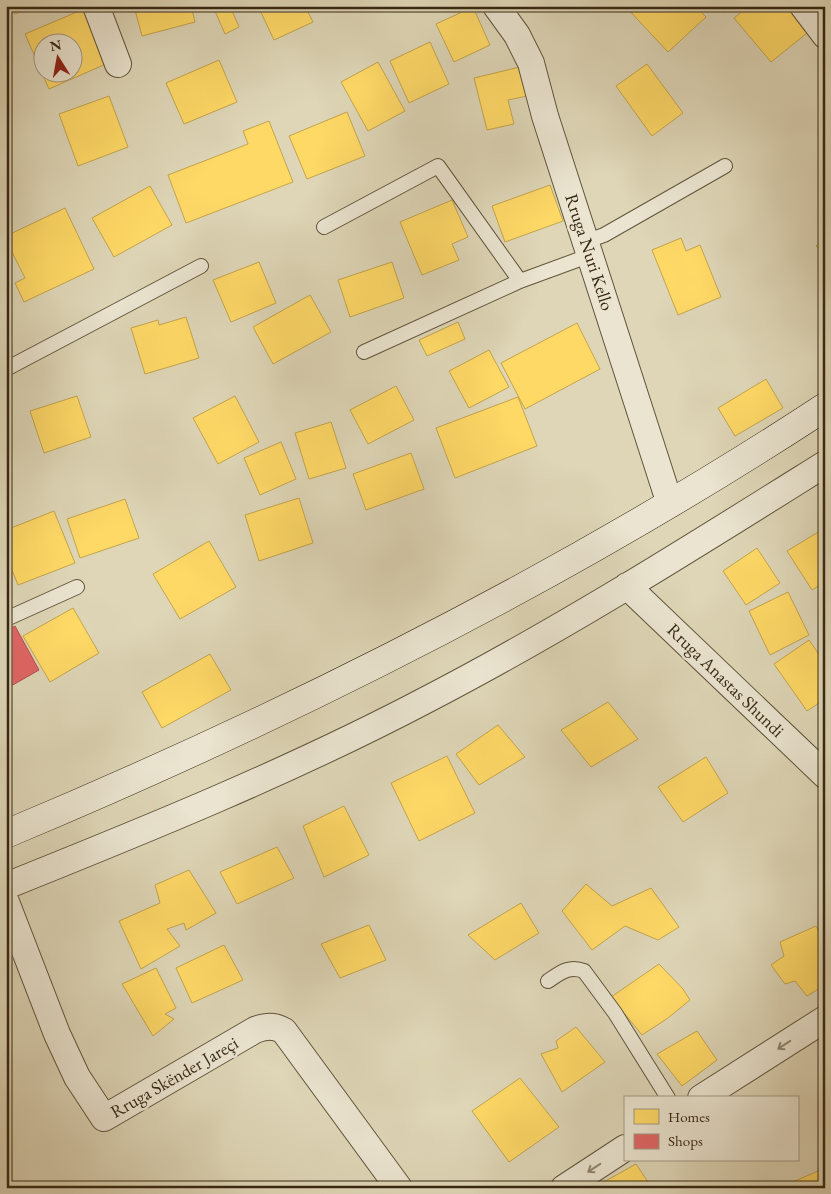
<svg xmlns="http://www.w3.org/2000/svg" width="831" height="1194" font-family="'EB Garamond',serif">
  <style>
    .homes { fill: #ffd966; stroke: #c3a44d; fill-rule: evenodd }
    .shops { fill: #e06666; stroke: #ad534d }
    .lines { fill: none; stroke-linecap: round; stroke-linejoin: round }
    .lane-casing { stroke: #61543b; stroke-width: 16 }
    .street-casing { stroke: #61543b; stroke-width: 28 }
    .secondary-casing { stroke: #372812; stroke-width: 29 }
    .lane { stroke: #eae4d0; stroke-width: 14 }
    .street { stroke: #eae4d0; stroke-width: 26 }
    .secondary { stroke: #eae4d0; stroke-width: 28 }
    .oneway { stroke: #908671 }
    .labels { text-anchor: middle; dominant-baseline: central; stroke-width: 5; stroke-linejoin: round; paint-order: stroke }
    .street-label { font-size: 18px; fill: #372812; stroke: #eae4d0 }
  </style>
  <rect width="100%" height="100%" fill="#ded6b7"/>
  <filter id="stains"><feTurbulence type="fractalNoise" baseFrequency=".004" numOctaves="4"/><feColorMatrix values="0 0 0 0 .2 0 0 0 0 .09 0 0 0 0 .02 0 0 0 .5 -.17"/></filter>
  <radialGradient id="worn" r=".72"><stop offset=".6" stop-color="#630" stop-opacity="0"/><stop offset="1" stop-color="#630" stop-opacity=".3"/></radialGradient>
  <!-- homes -->
  <path class="homes" d="M12,6H36L15,14Z
    M134,6H191L195,22L142,36Z
    M227,6H230L239,27L225,34L215,11Z
    M258,6H305L313,22L274,40Z
    M625,6H695L706,17L668,52Z
    M749,6H793L812,29L771,62L734,18Z
    M473,7L490,45L454,62L436,24Z
    M84,9L108,63L49,89L25,34ZM42,42H72V72H42Z
    M430,42L449,84L409,103L390,61Z
    M219,60L237,102L184,124L166,83Z
    M378,62L405,111L368,131L341,82Z
    M647,64L683,113L652,136L616,86Z
    M520,67L527,96L508,100L514,124L487,130L474,78Z
    M109,96L128,147L78,166L59,114Z
    M347,112L365,156L307,179L289,136Z
    M269,121L293,182L186,223L168,175L248,144L243,131Z
    M550,185L563,221L505,242L492,206Z
    M150,186L172,225L114,257L92,218Z
    M452,200L468,237L452,244L459,260L422,275L400,222Z
    M65,208L94,269L24,302L15,283L25,278L6,240V236Z
    M825,237V255L816,246Z
    M681,238L686,251L700,245L721,297L678,315L652,250Z
    M259,262L276,303L231,322L213,280Z
    M392,262L404,298L350,317L338,280Z
    M310,295L331,332L273,364L253,327Z
    M186,317L199,358L145,374L131,328L158,320L159,325Z
    M458,322L465,339L427,356L419,340Z
    M577,323L600,369L525,409L501,363Z
    M489,350L509,387L469,408L449,371Z
    M766,379L783,408L735,436L718,408Z
    M396,386L414,420L368,444L350,410Z
    M77,396L91,437L44,453L30,411Z
    M235,396L259,442L218,464L193,418Z
    M518,397L537,446L455,478L436,428Z
    M331,422L346,468L309,479L295,433Z
    M281,442L296,479L260,495L244,458Z
    M411,453L424,489L366,510L353,474Z
    M299,498L313,543L259,561L245,515Z
    M125,499L139,538L80,558L67,519Z
    M54,511L75,563L18,585L6,555V530Z
    M825,528V582L812,590L787,551Z
    M209,541L236,587L180,619L153,574Z
    M757,548L780,583L746,605L723,571Z
    M788,592L809,635L770,655L749,611Z
    M73,608L99,653L50,682L23,636Z
    M809,640L825,663V699L807,711L774,664Z
    M210,654L231,690L162,728L142,692Z
    M608,702L638,739L591,767L561,730Z
    M498,725L525,757L479,785L456,754Z
    M447,756L475,813L419,841L391,783Z
    M706,757L728,793L683,822L658,787Z
    M344,806L369,855L324,877L303,826Z
    M277,847L294,878L237,904L220,872Z
    M189,870L216,913L186,930L184,923L167,929L180,946L141,969L119,921L160,903L155,885Z
    M586,884L612,906L651,888L679,927L658,940L625,926L592,950L562,911Z
    M521,903L539,933L495,960L468,935Z
    M369,925L386,960L340,978L321,944Z
    M816,926L825,943V972L823,973L825,985L807,996L795,981L785,984L771,965L784,956L780,942Z
    M224,945L243,980L192,1003L176,968Z
    M659,964L683,989L690,1000L668,1018L642,1035L611,997Z
    M156,968L176,1008L165,1014L174,1019L153,1036L122,984Z
    M576,1027L605,1062L562,1092L541,1054L558,1048L556,1041Z
    M697,1031L717,1060L682,1086L657,1054Z
    M520,1078L559,1127L509,1162L472,1111Z
    M636,1164L652,1188H604L602,1183Z
    M825,1168V1188H790L788,1184Z"/>
  <!-- shops -->
  <path class="shops" d="M15,626L39,670L11,686L6,677V631Z"/>
  <g class="lines">
    <defs>
      <path id="lane" d="M324,227L438,166L520,281
        M587,241L604,235L725,166
        M364,352L520,281L591,255
        M6,369L201,266
        M6,619L77,587
        M548,981C560,973 569,965 584,971L615,1013L668,1098"/>
      <path id="street" d="M96,6L118,64
        M496,6L517,35L531,63L545,116L670,504
        M803,6L825,35
        M627,586L825,775
        M6,886C148,829 291,771 426,700C563,629 694,546 825,464
        M6,902L57,1034L77,1077L104,1118L255,1030C266,1026 274,1025 284,1031L399,1188
        M701,1098L825,1019
        M564,1188L625,1148"/>
      <path id="secondary" d="M6,834C290,715 567,576 825,407"/>
    </defs>
    <!-- lane casing -->
    <use href="#lane" class="lane-casing"/>
    <!-- street casing -->
    <use href="#street" class="street-casing"/>
    <!-- secondary casing -->
    <use href="#secondary" class="secondary-casing"/>
    <!-- lane -->
    <use href="#lane" class="lane"/>
    <!-- street -->
    <use href="#street" class="street"/>
    <!-- secondary -->
    <use href="#secondary" class="secondary"/>
  </g>
  <!-- one-way arrows -->
  <defs><path id="oneway-shaft" d="M-6 0H5M1.5-3L5.5 0L1.5 3" fill="none" stroke-width="1.6" stroke-linecap="round" stroke-linejoin="round" transform="scale(1.25)"/></defs>
  <g class="oneway">
    <use href="#oneway-shaft" transform="translate(784 1045) rotate(147)"/>
    <use href="#oneway-shaft" transform="translate(594 1168) rotate(147)"/>
  </g>
  <g class="labels">
    <!-- street labels -->
    <g class="street-label">
      <text transform="translate(590 252) rotate(72)">Rruga Nuri Kello</text>
      <text transform="translate(726 680) rotate(44)">Rruga Anastas Shundi</text>
      <text transform="translate(174 1077) rotate(-30)">Rruga Skënder Jareçi</text>
    </g>
  </g>
  <!-- margin -->
  <rect width="831" height="1194" fill="none" stroke="#ded6b7" stroke-width="25"/>
  <rect x="8" y="8" width="816" height="1179" fill="none" stroke="#372812" stroke-width="2.5"/>
  <rect x="12" y="12" width="806" height="1169" fill="none" stroke="#372812"/>
  <!-- legend -->
  <rect x="624" y="1096" width="175" height="65" fill="#eae4d0" stroke="#a29984"/>
  <rect x="634" y="1109" width="25" height="15" fill="#ffd966" stroke="#a29984"/>
  <text x="668" y="1122" font-size="15" fill="#372812">Homes</text>
  <rect x="634" y="1134" width="25" height="15" fill="#e06666" stroke="#a29984"/>
  <text x="668" y="1146" font-size="15" fill="#372812">Shops</text>
  <!-- north arrow -->
  <g transform="translate(58 58) rotate(349)"><circle r="24" fill="#eae4d0" stroke="#a29984"/>
  <path d="M0-4L9 19L0 12L-9 19Z" fill="#8f2418"/>
  <text y="-8" font-size="14" font-weight="bold" text-anchor="middle" fill="#372812">N</text>
  </g>
  <rect width="100%" height="100%" filter="url(#stains)"/>
  <rect width="100%" height="100%" fill="url(#worn)"/>
</svg>
